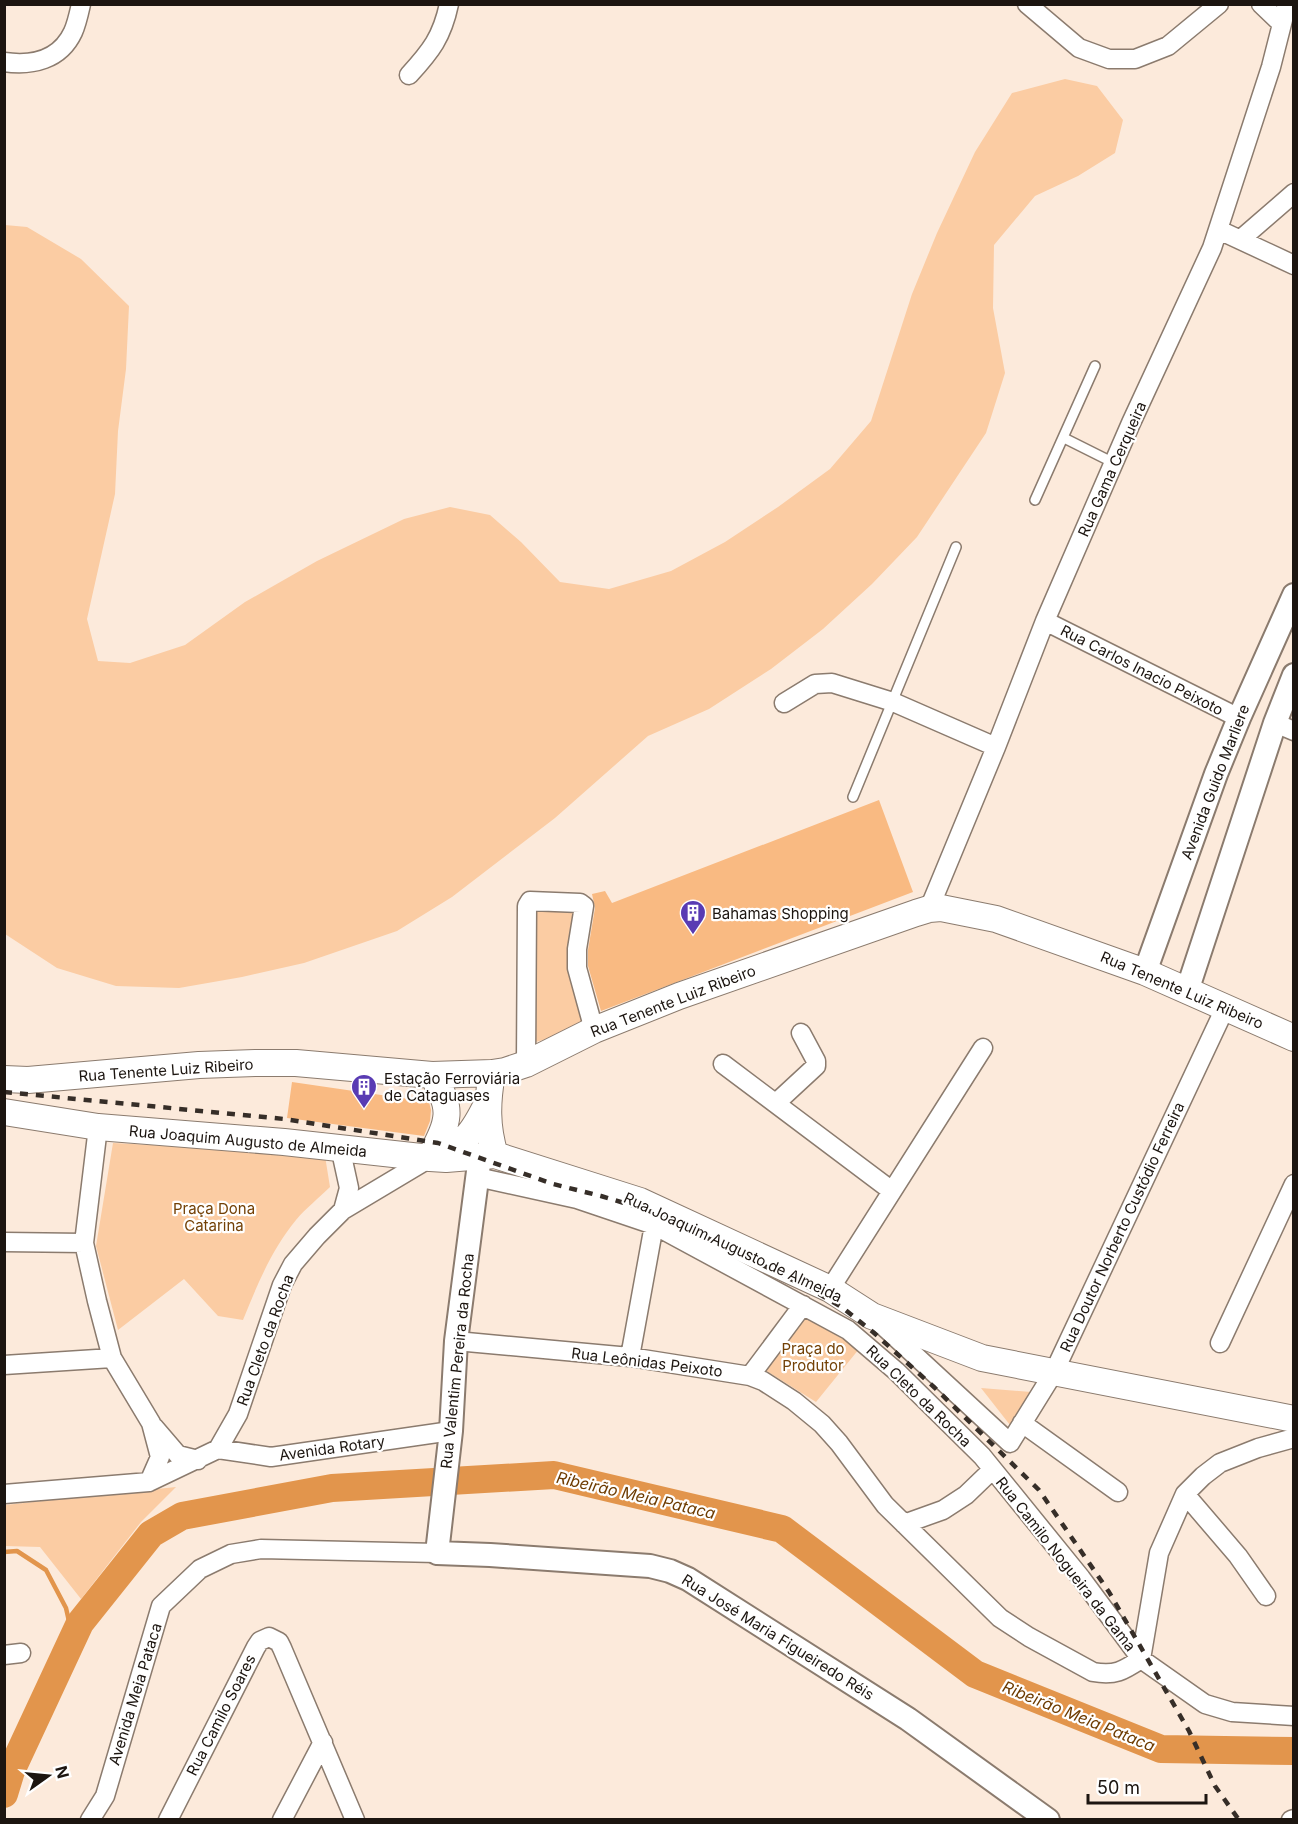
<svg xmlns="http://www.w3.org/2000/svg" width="1298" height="1824" font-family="Inter,sans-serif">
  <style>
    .green { fill: #fbcca3 }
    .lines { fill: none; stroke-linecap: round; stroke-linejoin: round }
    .stream { stroke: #e2954c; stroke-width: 4.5 }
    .river { stroke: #e2954c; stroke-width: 28 }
    .building { fill: #f9ba82 }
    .service-casing { stroke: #8b7b6e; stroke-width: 12 }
    .minor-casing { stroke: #8b7b6e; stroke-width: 21 }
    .tertiary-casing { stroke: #8b7b6e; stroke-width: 26 }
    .secondary-casing { stroke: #8b7b6e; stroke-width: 28 }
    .service { stroke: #fff; stroke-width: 9 }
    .minor { stroke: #fff; stroke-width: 18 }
    .tertiary { stroke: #fff; stroke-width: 22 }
    .secondary { stroke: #fff; stroke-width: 26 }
    .rail { stroke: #362e28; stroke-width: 4.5; stroke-dasharray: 8 8; stroke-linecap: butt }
    .labels { text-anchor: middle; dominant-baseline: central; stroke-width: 4.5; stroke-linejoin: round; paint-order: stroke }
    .street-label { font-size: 15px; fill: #1c1510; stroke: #fff }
    .poi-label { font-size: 15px; fill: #1c1510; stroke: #fff; text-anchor: start }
    .park-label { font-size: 15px; fill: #734106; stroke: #fff }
    .water-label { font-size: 16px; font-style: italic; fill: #6d3b00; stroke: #fff }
  </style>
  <rect width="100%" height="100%" fill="#fceadb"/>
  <!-- green -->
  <path class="green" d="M1065,79L1097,86L1123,120L1115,153L1078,176L1035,196L994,245L993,308L1005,373L986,433L917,537L872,584L823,629L771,669L709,709L648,736L555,818L452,897L397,931L304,963L242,977L179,988L116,986L57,968L5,934V225L27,227L81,259L129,306L126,369L118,431L115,494L87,619L98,661L130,663L185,645L245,602L317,561L404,519L450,507L490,515L521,542L560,582L609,589L671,571L725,542L778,507L830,469L871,421L912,294L937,233L975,152L1012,93Z
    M537,907L575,908L589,1023L556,1037L531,1043Z
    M113,1143L291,1152L325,1156L330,1187C319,1198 306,1208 296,1220C272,1249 257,1285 243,1320L218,1316L184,1279L118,1330L96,1246Z
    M805,1316L859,1349L816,1402L765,1370Z
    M981,1388L1031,1392L1010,1425Z
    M176,1487L141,1522L81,1599L40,1547L5,1546V1505Z"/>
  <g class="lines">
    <!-- stream -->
    <path class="stream" d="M4,1552L17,1551L46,1570L66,1608L73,1639"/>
    <!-- river -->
    <path class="river" d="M4,1794L11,1771L80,1623L151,1534L182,1516L332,1488L554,1475L782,1529L975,1674L1161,1749L1294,1751"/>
  </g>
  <!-- building -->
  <path class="building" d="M879,800L913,892L601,1011L588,966V950L595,908L592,894L605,891L612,903Z
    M292,1082L429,1102L431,1110L430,1121L424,1136L287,1118Z"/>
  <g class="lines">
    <defs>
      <path id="service" d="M1064,438L1114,463
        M1035,500L1095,366
        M853,797L956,547"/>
      <path id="minor" d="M1027,4L1079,48L1109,59H1135L1168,46L1219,4
        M1261,4L1282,24
        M4,62C32,66 60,60 73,32C77,23 79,13 81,4
        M409,75C431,51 442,37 449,4
        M1219,230L1294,265
        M1241,239L1294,193
        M1045,621L1239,718
        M784,703L815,684L832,683L893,702L996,747
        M1275,723L1294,731
        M929,909L996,747L1045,621L1131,423L1212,248L1271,67L1287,4
        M526,1064L527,906L530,901L580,903L584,906L577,949V968L594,1030
        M723,1064L892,1191
        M776,1103L816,1066V1061L801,1033
        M98,1127L84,1243L97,1301L112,1358L151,1423L160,1457L149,1482
        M335,1148L342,1156L349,1188L343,1210
        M477,1177L577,1199L654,1225L848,1330L896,1371L982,1456L1081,1578L1141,1659L1205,1704L1232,1712L1294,1716
        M4,1242L84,1243
        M830,1289L983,1048
        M880,1323L1010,1443L1054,1372L1226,1006
        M456,1341L630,1357L750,1376L763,1381L794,1401L822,1424L839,1443L885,1505L1000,1618L1029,1637L1093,1672C1115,1676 1123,1671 1141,1659
        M1220,1343L1294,1184
        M630,1357L654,1225
        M4,1365L112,1358
        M750,1376L803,1305
        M1022,1423L1118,1492
        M154,1427L178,1455L198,1460
        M218,1449L238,1414L282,1285L293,1264L317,1236L343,1210L430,1158
        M4,1494L149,1482L218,1449L271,1457L451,1431
        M1185,1494L1238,1556L1266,1596
        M904,1524L943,1510L966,1495L992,1470
        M4,1655L21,1653
        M1141,1659L1159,1553L1185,1494L1203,1476L1220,1463L1258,1448L1294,1438
        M90,1820L105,1796L161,1606L200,1569L231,1554L261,1549L437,1553
        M168,1820L256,1647L260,1641L269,1637L279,1642L282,1648L355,1820
        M282,1820L323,1742
        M1291,1820L1294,1819"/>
      <path id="tertiary" d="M1145,972L1216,774L1239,718L1294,595
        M1187,991L1275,723L1294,675
        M480,1156L456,1341L451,1431L437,1553L490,1555L650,1566L670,1571L688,1579L908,1719L1048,1820"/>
      <path id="secondary" d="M492,1073C487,1102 486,1126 495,1155
        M4,1079L28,1080L199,1065L255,1063H296L432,1075L492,1073L505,1071L526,1064L594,1030L679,996L916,913L929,909L941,908L996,919L1145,972L1294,1038
        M4,1112L98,1127L284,1142L430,1158L446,1159L495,1155L640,1201L830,1289L872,1316L982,1358L1294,1419
        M436,1156C467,1141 472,1134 487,1104
        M430,1158C448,1122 455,1111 432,1075"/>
    </defs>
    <!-- service casing -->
    <use href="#service" class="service-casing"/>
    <!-- minor casing -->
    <use href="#minor" class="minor-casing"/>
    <!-- tertiary casing -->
    <use href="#tertiary" class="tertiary-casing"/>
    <!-- secondary casing -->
    <use href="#secondary" class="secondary-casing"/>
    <!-- service -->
    <use href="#service" class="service"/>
    <!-- minor -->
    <use href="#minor" class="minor"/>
    <!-- tertiary -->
    <use href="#tertiary" class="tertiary"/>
    <!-- secondary -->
    <use href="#secondary" class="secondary"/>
    <!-- rail -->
    <path class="rail" d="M4,1092L284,1119L438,1143L553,1184L601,1196L647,1210L677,1223L809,1288L843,1308L873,1332L935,1388L1039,1490L1109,1592L1189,1731L1215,1786L1239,1820"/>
  </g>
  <!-- icons -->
  <defs>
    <symbol id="building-pin" viewBox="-11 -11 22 30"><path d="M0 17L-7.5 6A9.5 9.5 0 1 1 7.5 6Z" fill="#593bb3" stroke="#fff"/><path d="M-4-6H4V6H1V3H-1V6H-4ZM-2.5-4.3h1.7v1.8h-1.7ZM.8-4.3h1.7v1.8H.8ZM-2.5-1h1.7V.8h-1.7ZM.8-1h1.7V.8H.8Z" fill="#fff"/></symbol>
  </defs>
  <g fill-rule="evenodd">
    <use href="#building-pin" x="678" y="898" width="30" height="40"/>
    <use href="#building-pin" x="349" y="1072" width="30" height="40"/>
  </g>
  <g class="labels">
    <!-- street labels -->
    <g class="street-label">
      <text transform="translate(1112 469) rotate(-66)">Rua Gama Cerqueira</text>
      <text transform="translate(1142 670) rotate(27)">Rua Carlos Inacio Peixoto</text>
      <text transform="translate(1215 782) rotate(-69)">Avenida Guido Marliere</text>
      <text transform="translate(1182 990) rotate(23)">Rua Tenente Luiz Ribeiro</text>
      <text transform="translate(673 1001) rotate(-21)">Rua Tenente Luiz Ribeiro</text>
      <text transform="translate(166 1070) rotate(-4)">Rua Tenente Luiz Ribeiro</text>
      <text transform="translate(248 1141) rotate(5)">Rua Joaquim Augusto de Almeida</text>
      <text transform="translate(1122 1227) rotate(-65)">Rua Doutor Norberto Custódio Ferreira</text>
      <text transform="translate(733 1247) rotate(25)">Rua Joaquim Augusto de Almeida</text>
      <text transform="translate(265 1340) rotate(-70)">Rua Cleto da Rocha</text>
      <text transform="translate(457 1361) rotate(-84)">Rua Valentim Pereira da Rocha</text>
      <text transform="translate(647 1362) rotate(7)">Rua Leônidas Peixoto</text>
      <text transform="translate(919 1396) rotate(44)">Rua Cleto da Rocha</text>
      <text transform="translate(332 1448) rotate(-8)">Avenida Rotary</text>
      <text transform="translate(1066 1564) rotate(52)">Rua Camilo Nogueira da Gama</text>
      <text transform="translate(778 1637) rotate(32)">Rua José Maria Figueiredo Réis</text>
      <text transform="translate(135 1694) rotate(-73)">Avenida Meia Pataca</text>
      <text transform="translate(221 1715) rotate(-63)">Rua Camilo Soares</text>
    </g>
    <!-- poi labels -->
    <g class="poi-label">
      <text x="712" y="913">Bahamas Shopping</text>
      <text x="384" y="1078">Estação Ferroviária<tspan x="384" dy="17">de Cataguases</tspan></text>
    </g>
    <!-- park labels -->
    <g class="park-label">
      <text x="214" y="1208">Praça Dona<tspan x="214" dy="17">Catarina</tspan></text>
      <text x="813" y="1348">Praça do<tspan x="813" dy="17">Produtor</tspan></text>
    </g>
    <!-- water labels -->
    <g class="water-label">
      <text transform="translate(636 1495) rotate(13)">Ribeirão Meia Pataca</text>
      <text transform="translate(1079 1716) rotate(22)">Ribeirão Meia Pataca</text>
    </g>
  </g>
  <!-- border -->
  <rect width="1298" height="1824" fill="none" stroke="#1c1510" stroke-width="12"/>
  <!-- north arrow -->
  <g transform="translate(48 1776) rotate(75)" stroke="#ffffff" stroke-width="4.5" paint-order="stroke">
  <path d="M0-4.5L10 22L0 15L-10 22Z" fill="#1c1510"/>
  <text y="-9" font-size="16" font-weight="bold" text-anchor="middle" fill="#1c1510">N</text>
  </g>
  <!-- scale -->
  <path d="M1088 1794v9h118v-9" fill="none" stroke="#1c1510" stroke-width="3"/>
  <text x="1097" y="1794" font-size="18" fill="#1c1510" stroke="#ffffff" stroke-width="4.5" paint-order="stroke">50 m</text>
</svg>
